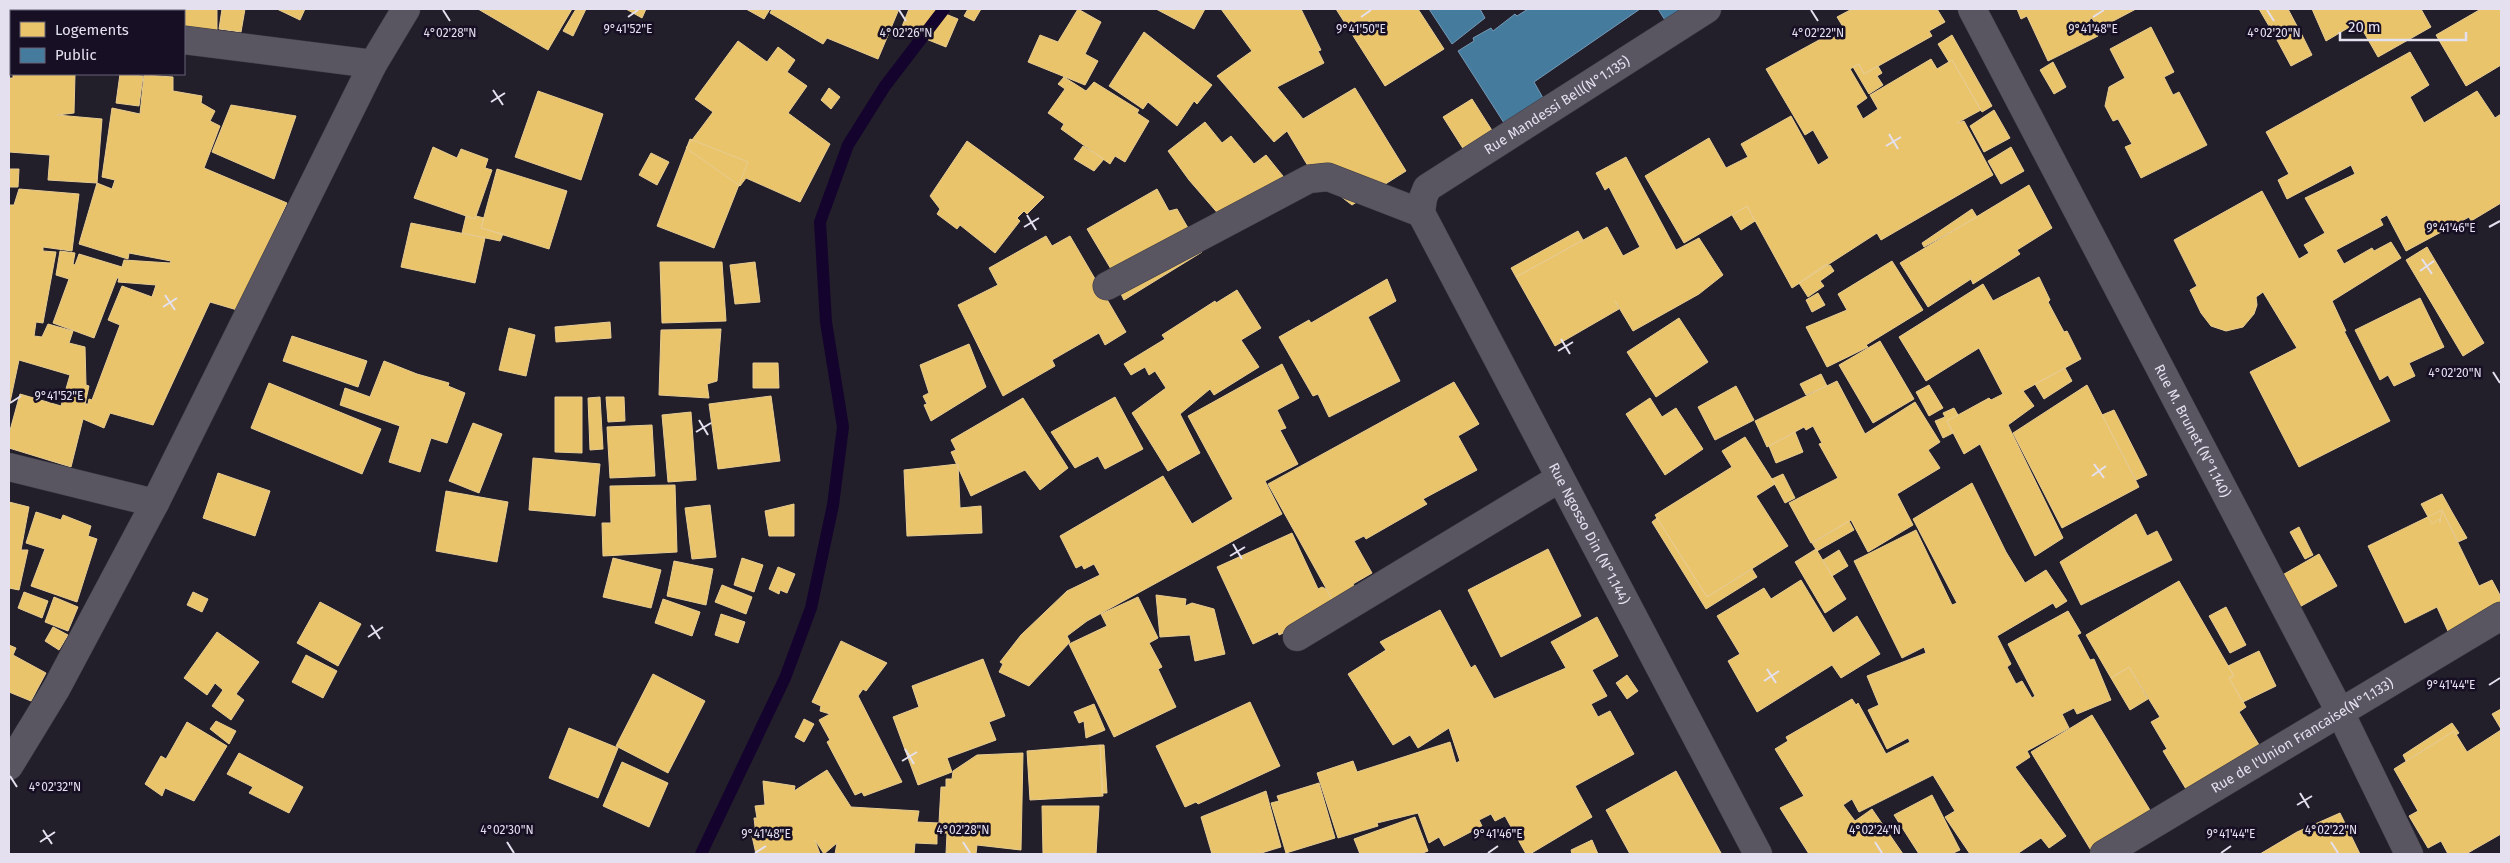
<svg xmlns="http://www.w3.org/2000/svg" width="2510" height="863" font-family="'Fira Sans',sans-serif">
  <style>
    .homes { fill: #e9c46a; stroke: #e8cc92 }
    .public { fill: #457b9d; stroke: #7599b6 }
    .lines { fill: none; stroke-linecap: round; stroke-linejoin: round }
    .stream { stroke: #14032d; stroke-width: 12 }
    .street-casing { stroke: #3f3c46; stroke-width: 29 }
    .street { stroke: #595661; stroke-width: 28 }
    .ticks { fill: none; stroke: #e4e0ef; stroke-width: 2 }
    .labels { text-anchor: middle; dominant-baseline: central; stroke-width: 5; stroke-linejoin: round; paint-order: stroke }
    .street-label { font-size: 14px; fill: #e4e0ef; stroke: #171025 }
    .ticks-label { font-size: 12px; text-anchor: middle; fill: #e4e0ef; stroke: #171025; stroke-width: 5; stroke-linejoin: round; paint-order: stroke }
  </style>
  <rect width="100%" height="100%" fill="#221f2a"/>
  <!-- homes -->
  <path class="homes" d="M143,9H217V36L184,28V11H143Z
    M222,9H245L241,32L219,29Z
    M277,9H305L300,20Z
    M478,9H572L548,50Z
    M576,9H586L573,36L563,31Z
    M626,9H646L642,18Z
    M746,9H770L764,19Z
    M772,9H899L878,59L827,38L823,44L770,13Z
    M909,9H933L958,19L946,47L901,29Z
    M968,9H981L974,21L964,16Z
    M1078,9L1101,22L1085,54L1098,61L1085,85L1028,62L1040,35L1058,42Z
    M1156,9H1205L1194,29Z
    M1221,9H1301L1321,50L1318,51L1324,63L1277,87L1303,119L1355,88L1406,171L1352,205L1314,176L1287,131L1274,142L1217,76L1252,51Z
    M1336,9H1418L1444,49L1385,86Z
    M1852,9H1937L1945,22L1929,31L1932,36L1864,74L1859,64L1850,69L1867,98L1856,106L1863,119L1878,109L1870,95L1931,59L1937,69L1952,60L1981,110L1957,123L1964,121L1993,175L1881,240L1877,233L1792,288L1747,206L1684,243L1645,176L1709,138L1726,168L1748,157L1741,144L1791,116L1818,165L1829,158L1813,130L1805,135L1766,69L1830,34L1833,38L1845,30L1837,17Z
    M2017,9H2136L2098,29L2092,18L2089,20L2098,36L2048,61L2027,16L2021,19Z
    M2259,9H2288L2297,26L2276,38Z
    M2312,9H2421L2431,27L2378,57L2358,22L2326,41Z
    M2481,9H2501V65L2466,86L2436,35Z
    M2151,27L2174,72L2164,77L2173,95L2179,92L2207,145L2141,178L2125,147L2132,144L2118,119L2113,121L2105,106L2109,87L2125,78L2110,49Z
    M2299,29L2312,55L2291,66L2277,40Z
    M1144,32L1212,85L1197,104L1194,101L1177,126L1148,102L1143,109L1109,86Z
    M1952,35L1992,106L1982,112L1952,60L1949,62L1938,44Z
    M738,41L767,62L778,47L795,60L787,72L807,86L788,113L830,144L800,202L746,178L740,186L686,148L713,112L695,99Z
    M2410,52L2429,85L2410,97L2424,123L2477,91L2495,118L2501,114V203L2471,221L2469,217L2406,251L2387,215L2380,219L2383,225L2336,250L2344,264L2372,248L2374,251L2391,242L2401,258L2332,301L2346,331H2344L2390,421L2299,467L2250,372L2297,348L2263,292L2256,297L2257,305L2254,314L2243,327L2226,331L2211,326L2201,313L2190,290L2197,286L2174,240L2262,191L2299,259L2309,253L2304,245L2325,233L2305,198L2355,174L2351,165L2287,199L2278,180L2289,174L2266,132Z
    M2053,62L2066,87L2054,94L2040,70Z
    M1859,64L1864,74L1878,66L1882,73L1877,76L1883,85L1869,94L1853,67Z
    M13,74H75L74,113L57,115L102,119L97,183L48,180L50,155L9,152V78H13Z
    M120,74L143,76L139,106L116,103Z
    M144,75L173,77V91L202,96L201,103L215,111L210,121L220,126L204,168L287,203L254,274L244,312L210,302L153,425L110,413L104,428L83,419L71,467L9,448V434L20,394L61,406L70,375L19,360L9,407V205H14L19,189L79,194L72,251L43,247V251L56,252L43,323L36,322L34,336L42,337L48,324L73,331L69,343L85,347L86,385L89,386L85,404H88L89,399L92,400L120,325L108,320L122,286L152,297L156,285L118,282L119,278H117L94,338L53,323L69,279L56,275L60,251L75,253L73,264L75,265L79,254L122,267L124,260L170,263L171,261L129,253L128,259L79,244L97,183L112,189L115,180L102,177L112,108L140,114Z
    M1064,77L1086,91L1094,82L1139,110L1137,113L1149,121L1125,162L1115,156L1110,164L1061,129L1064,124L1048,113L1065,89L1058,84Z
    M829,88L840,97L831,109L821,100Z
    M538,91L603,114L581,180L515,157Z
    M1472,99L1500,143L1471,161L1443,117Z
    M231,105L296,116L274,179L212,152Z
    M1994,110L2010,138L1984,152L1970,126Z
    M1205,122L1222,143L1231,136L1254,164L1266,155L1291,186L1234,232L1189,180L1168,151Z
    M690,139L748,162L714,248L657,226Z
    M967,141L1044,197L1027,214L1024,211L1017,218L1020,221L995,253L960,225L957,229L937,214L940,209L930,196Z
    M1083,146L1104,159L1094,171L1074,159Z
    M433,147L457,158L461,149L488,159L485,168L492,170L475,219L414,198Z
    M2011,147L2024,171L2001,184L1988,161Z
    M651,153L669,162L657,185L639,175Z
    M1626,157L1676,250L1699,238L1723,275L1699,294L1633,331L1615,301L1619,309L1555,346L1516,277L1607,227L1623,256L1640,247L1609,187L1605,190L1596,173Z
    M9,169H19L18,187H9Z
    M497,169L567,191L549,249L481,228Z
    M2029,185L2052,228L2017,250L2020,254L1973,284L1971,279L1928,307L1900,263Z
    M1157,189L1169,211L1177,209L1202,252L1124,300L1117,286L1120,284L1087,229Z
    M1747,206L1755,221L1741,230L1732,215Z
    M1972,209L1977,217L1924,247L1922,243Z
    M466,216L475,219L476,216L484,218L481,228L503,234L500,241L462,233Z
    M411,223L485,238L475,283L401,267Z
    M1578,231L1583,240L1516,277L1511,268Z
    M1046,236L1052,246L1070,236L1126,332L1105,345L1099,333L1052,360L1055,366L1003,396L958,305L998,285L989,268Z
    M2427,247L2484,343L2463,356L2406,260Z
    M1892,261L1923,310L1866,345L1868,347L1827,367L1806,327L1847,310L1838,294Z
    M660,262H722L726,321L662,323Z
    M755,262L760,302L735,304L730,265Z
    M1826,264L1828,266L1830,265L1834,271L1820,281L1824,286L1808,297L1799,283Z
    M2039,277L2050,300L2048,302L2064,332L2067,331L2081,359L2023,391L2034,406L2008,425L2063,538L2035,556L1980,444L1964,454L1947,421L1989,398L1991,400L2003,394L1979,348L1926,381L1899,337L1983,284L1993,301Z
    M1387,279L1396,301L1368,317L1400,381L1329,417L1318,394L1313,396L1279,337L1309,320L1311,323Z
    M1237,290L1261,328L1241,340L1259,367L1214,395L1210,389L1180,414L1200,453L1168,471L1132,413L1166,388L1155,371L1149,375L1145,367L1131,375L1124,364L1165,339L1162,335L1215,301L1216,303Z
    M1818,293L1825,305L1812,312L1806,300Z
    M2420,298L2444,347L2409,363L2415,376L2394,386L2388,375L2380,380L2355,330Z
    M1679,318L1708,362L1656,397L1627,352Z
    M610,322L611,338L556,342L555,327Z
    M509,328L535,335L526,376L499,370Z
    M721,329L717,381L707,384L709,398L659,395L661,330Z
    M292,336L367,361L358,387L283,361Z
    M1880,341L1914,399L1873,423L1839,365Z
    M969,344L986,387L931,421L924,405L927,404L923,396L929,393L920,365Z
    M384,361L417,374L449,383L448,386L465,393L447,443L431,438L420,472L389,462L400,426L340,405L345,388L370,397Z
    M753,363H778L779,388H753Z
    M1282,364L1299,398L1277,410L1286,428L1280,430L1298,464L1265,481L1282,514L1087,621L1067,636L1070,642L1029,686L999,672L1003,664L1000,662L1021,635L1067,591L1100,575L1094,564L1084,569L1082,565L1076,568L1060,536L1163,476L1192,524L1233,499L1188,416Z
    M2065,368L2072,381L2044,399L2035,384Z
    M1821,374L1827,386L1806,395L1800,384Z
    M1837,381L1865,434L1915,402L1940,442L1928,450L1940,468L1897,494L1913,525L1868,552L1851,520L1811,543L1789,503L1838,478L1819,444L1822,443L1813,426L1806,430L1804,427L1767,447L1755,421Z
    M1454,382L1479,424L1458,436L1477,470L1423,499L1427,504L1366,539L1364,536L1354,541L1372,573L1353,584L1364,602L1341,615L1268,484Z
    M269,383L381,429L362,474L251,428Z
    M1929,385L1943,408L1929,416L1916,392Z
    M2087,385L2139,487L2062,528L2013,433Z
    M1736,386L1754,420L1715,440L1698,407Z
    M771,396L780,461L718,469L709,404Z
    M555,397H582V453L555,452Z
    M600,397L603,449L590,450L588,398Z
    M606,397H624L625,421L608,422Z
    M1115,397L1143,449L1105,469L1098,456L1075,468L1051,432Z
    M1023,398L1068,468L1040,490L1025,470L971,496L951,452L956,450L951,440Z
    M1650,398L1662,417L1676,408L1703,449L1665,475L1626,414Z
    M1954,408L1958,415L1947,421L1953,433L1943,438L1935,421L1945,417L1943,413Z
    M2114,410L2147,475L2136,480L2102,415Z
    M691,412L696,480L668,482L662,415Z
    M473,423L502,434L479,493L449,481Z
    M652,425L655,476L610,478L607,427Z
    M1795,432L1803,452L1776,463L1769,446Z
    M1745,437L1775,484L1756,496L1788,546L1707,597L1655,515L1732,467L1722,451Z
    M533,458L600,464L595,516L529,510Z
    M958,464L960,508L981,506L982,533L907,536L904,470Z
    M218,473L270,491L255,536L203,518Z
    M1783,474L1795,498L1785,503L1772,479Z
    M1972,483L2006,552L2025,583L2046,570L2067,601L2056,608L2053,603L1997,636L2011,664L2007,667L2016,684L2022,681L2032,698L2035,696L2008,644L2068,611L2081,633L2077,635L2090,660L2094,659L2111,700L2077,714L2074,708L2062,714L2069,728L2027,751L2030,757L2015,767L2066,836L2049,848L2041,838L2017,854H1970L1945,817L1955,811L1933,775L1859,812L1852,799L1843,805L1855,821L1872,809L1903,854H1809L1780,808L1804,796L1775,749L1788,741L1786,737L1852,699L1856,705L1858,703L1886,754L1910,742L1908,738L1887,749L1868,710L1879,705L1867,676L1926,653L1924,647L1902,658L1854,561L1916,530L1952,605L1957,603L1913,519Z
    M675,485L677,552L603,556L602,523H611L610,486Z
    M446,491L508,502L497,562L436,551Z
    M2442,494L2452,512L2467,538L2458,542L2442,510L2440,523L2439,519L2432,524L2421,504Z
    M9,502L29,507L21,550H28L19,590L9,588Z
    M794,504V536H769L765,511Z
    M710,505L716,557L692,559L685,508Z
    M2442,510L2479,586L2492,580L2501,597V615L2452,640L2437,607L2405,623L2368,546Z
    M36,512L61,520L63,515L91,526L88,536L97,539L77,602L31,586L45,549L26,543Z
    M2136,514L2147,536L2157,531L2172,560L2081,605L2060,562Z
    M1657,518L1707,597L1752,569L1757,577L1706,609L1652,522Z
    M1849,521L1854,530L1817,551L1812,543Z
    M2299,527L2313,555L2305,559L2290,532Z
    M1292,533L1318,589L1322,587L1326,589L1333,601L1329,612L1279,635L1278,632L1253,644L1217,567Z
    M1548,549L1581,616L1501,657L1468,590Z
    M1816,549L1846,599L1825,613L1795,562Z
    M1839,550L1848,566L1832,576L1823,560Z
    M2319,554L2337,586L2296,609L2279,577Z
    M613,558L661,570L651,608L603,597Z
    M742,558L763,565L754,592L734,585Z
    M674,561L713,569L706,605L667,596Z
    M778,567L795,574L787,593L780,590L779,594L769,589Z
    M1801,580L1833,633L1857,616L1880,654L1841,678L1832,665L1757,712L1728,661L1740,654L1717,616L1764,588L1771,599Z
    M2179,581L2234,676L2229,678L2246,707L2239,712L2261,748L2186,789L2163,751L2167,749L2151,722L2160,717L2129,667L2111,678L2086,635Z
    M722,585L752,597L746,614L715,602Z
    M24,592L48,601L42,618L18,608Z
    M193,592L208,599L202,612L187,605Z
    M1156,595L1186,599L1185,606L1192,603L1214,609L1225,654L1195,661L1190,635L1160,637Z
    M54,597L78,607L68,631L45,622Z
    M1138,597L1158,638L1149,643L1162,667L1158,669L1176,707L1114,737L1069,644L1107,626L1101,614Z
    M663,599L700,612L692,636L655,623Z
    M320,602L361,624L338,666L297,643Z
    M2226,607L2246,645L2230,653L2209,616Z
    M1440,610L1471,668L1475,665L1494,699L1566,668L1551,642L1597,617L1618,656L1592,670L1607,696L1591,704L1598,717L1610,711L1634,754L1575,786L1592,817L1530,854H1526L1505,816L1495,821L1491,814L1479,820L1482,826L1444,846L1439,837L1429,843L1418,813L1377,823L1378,826L1338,838L1317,773L1353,761L1357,772L1450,742L1456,763L1460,761L1449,728L1418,748L1410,735L1393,745L1348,674L1386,650L1380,642Z
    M721,614L745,622L738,643L715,635Z
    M53,627L68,635L59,650L45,641Z
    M217,632L259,662L236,694L244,700L231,720L212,706L223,690L215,683L207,695L184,678Z
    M841,641L887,663L866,691L863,689L858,696L902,782L864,796L862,792L855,795L827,742L830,740L819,720L830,714L820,711L821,706L812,702Z
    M9,645L16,648L13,655L46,673L31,701L9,692Z
    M2259,651L2276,686L2243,702L2229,678L2234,676L2228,666Z
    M306,655L337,671L323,698L292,682Z
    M983,659L1005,716L989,722L996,740L947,758L952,772L918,785L893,717L919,707L912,686Z
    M2129,667L2148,699L2130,710L2111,678Z
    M653,674L705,701L668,773L616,746Z
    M1627,675L1638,691L1627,699L1616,683Z
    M1250,702L1280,766L1198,804L1196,802L1185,807L1156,746Z
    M1094,704L1105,730L1086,738L1084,721L1079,723L1074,712Z
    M2501,709V729L2492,714Z
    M2092,715L2153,815L2092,852L2031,752Z
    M804,719L814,724L804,742L795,737Z
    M216,721L236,731L229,744L210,729Z
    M187,722L227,746L194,801L165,788L162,796L145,784L161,756L166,759Z
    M2452,723L2459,733L2456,735L2454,731L2406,761L2403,755Z
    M569,728L618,748L598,798L549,778Z
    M2501,730V834L2466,854H2448L2441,841L2428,848L2409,816L2418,811L2394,769L2454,731L2467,752Z
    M1100,745H1104L1107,793H1102Z
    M1100,745L1103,796L1030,800L1027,751Z
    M239,753L303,787L289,813L249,793L253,787L227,774Z
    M1023,753L1021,850L977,845L976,854H946L947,833H937V844L915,843L914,854H835L837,843L824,854L815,840L820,854H756L752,836L756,835L754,818H757L755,806L765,805L763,781L795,786L794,791L827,770L851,807L919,811L917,822L939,823L941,787H946V779H952L953,771L977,755Z
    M622,762L668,783L649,827L603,806Z
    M1676,771L1721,853V854H1630L1606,810Z
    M1319,783L1335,838L1286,853L1271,803L1279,801L1277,796Z
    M1266,791L1281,847L1258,854H1212L1201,817Z
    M1932,795L1960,850L1951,854H1919L1894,815Z
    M1042,806H1099L1096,854H1043Z
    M2340,813L2360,854H2260L2297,832Z
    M1415,817L1428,851L1420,854H1360L1354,839Z
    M1592,840L1598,854H1572L1571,850Z"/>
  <!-- public -->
  <path class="public" d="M1429,9H1480L1485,18L1452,44Z
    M1528,9H1640L1534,82L1552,114L1513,137L1458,51L1474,41L1473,38L1491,28L1493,31L1515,14L1517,16Z
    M1658,9H1712L1673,33Z"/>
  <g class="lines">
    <!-- stream -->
    <path class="stream" d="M701,854L785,678L811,608L833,505L843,427L826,322L820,222L848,145L885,86L944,9"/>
    <defs>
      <g id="street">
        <path id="s1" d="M1972,9L2340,712L2409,854"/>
        <path d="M9,25H11"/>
        <path d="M184,40L373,64"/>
        <path id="s2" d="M1421,213L1758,854"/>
        <path id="s3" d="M1421,213L1423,198L1427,188L1707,9"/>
        <path d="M1107,286L1309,179L1328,177L1421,213"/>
        <path d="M9,467L155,503"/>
        <path d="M1297,637L1560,478"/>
        <path d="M9,766L56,689L155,503L373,64L406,9"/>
        <path id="s4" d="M2104,854L2501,616"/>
      </g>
    </defs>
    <!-- street casing -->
    <use href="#street" class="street-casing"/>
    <!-- street -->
    <use href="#street" class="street"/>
  </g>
  <!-- ticks -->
  <path class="ticks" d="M443,10L450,21M899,10L906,21M1811,10L1818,21M2267,10L2274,21M628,17L638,10M1361,17L1371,10M2093,17L2104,10M493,90L503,105M491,102L505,93M1889,134L1898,149M1886,146L1901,137M1027,215L1036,230M1024,227L1039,218M2489,227L2500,221M2422,259L2432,274M2420,271L2434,261M165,295L175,310M163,307L177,298M1561,339L1570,354M1558,351L1573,342M2493,372L2500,383M10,403L21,396M699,420L708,435M696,432L711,423M2094,464L2104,478M2092,476L2106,466M1233,544L1242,559M1230,556L1245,547M371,625L380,639M368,637L383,627M1767,669L1776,683M1764,681L1779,671M2489,685L2500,678M905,749L914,764M902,761L917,752M10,776L17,787M2300,793L2309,808M2297,805L2312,796M43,830L52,844M40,842L55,832M507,842L514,853M963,842L970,853M1875,842L1882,853M2331,842L2338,853M755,853L766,846M1488,853L1498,846M2221,853L2231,846"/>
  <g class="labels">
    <!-- street labels -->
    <g class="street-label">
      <text stroke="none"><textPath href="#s3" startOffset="180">Rue Mandessi Bell(N°1.135)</textPath></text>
      <text stroke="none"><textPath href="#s1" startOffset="476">Rue M. Brunet (N°1.140)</textPath></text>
      <text stroke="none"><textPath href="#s2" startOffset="362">Rue Ngosso Din (N°1.144)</textPath></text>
      <text stroke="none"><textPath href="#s4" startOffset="231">Rue de l'Union Francaise(N°1.133)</textPath></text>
    </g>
  </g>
  <g class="ticks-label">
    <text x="1361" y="33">9°41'50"E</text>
    <text x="628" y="33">9°41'52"E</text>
    <text x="2093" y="33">9°41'48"E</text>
    <text x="906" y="37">4°02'26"N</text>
    <text x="450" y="37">4°02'28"N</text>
    <text x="1818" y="37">4°02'22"N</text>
    <text x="2274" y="37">4°02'20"N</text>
    <text x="2451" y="232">9°41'46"E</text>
    <text x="2455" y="377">4°02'20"N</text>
    <text x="59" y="400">9°41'52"E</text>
    <text x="2451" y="689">9°41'44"E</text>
    <text x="55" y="791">4°02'32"N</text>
    <text x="507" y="834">4°02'30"N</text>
    <text x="963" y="834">4°02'28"N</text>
    <text x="1875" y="834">4°02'24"N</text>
    <text x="2331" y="834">4°02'22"N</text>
    <text x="766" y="838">9°41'48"E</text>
    <text x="1498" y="838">9°41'46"E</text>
    <text x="2231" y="838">9°41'44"E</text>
  </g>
  <!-- border -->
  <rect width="2510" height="863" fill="none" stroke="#e4e0ef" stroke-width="20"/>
  <!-- legend -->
  <rect x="10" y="10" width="175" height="65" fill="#171025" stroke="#696376"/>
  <rect x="20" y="22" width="25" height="15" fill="#e9c46a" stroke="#696376"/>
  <text x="55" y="35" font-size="15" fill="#e4e0ef">Logements</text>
  <rect x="20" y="48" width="25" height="15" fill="#457b9d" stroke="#696376"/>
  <text x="55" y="60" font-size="15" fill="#e4e0ef">Public</text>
  <!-- scale -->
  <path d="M2340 32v8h126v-8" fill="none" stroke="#e4e0ef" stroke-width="2.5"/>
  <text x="2348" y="32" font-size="15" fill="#e4e0ef" stroke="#171025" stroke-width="4" paint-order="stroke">20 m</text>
</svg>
